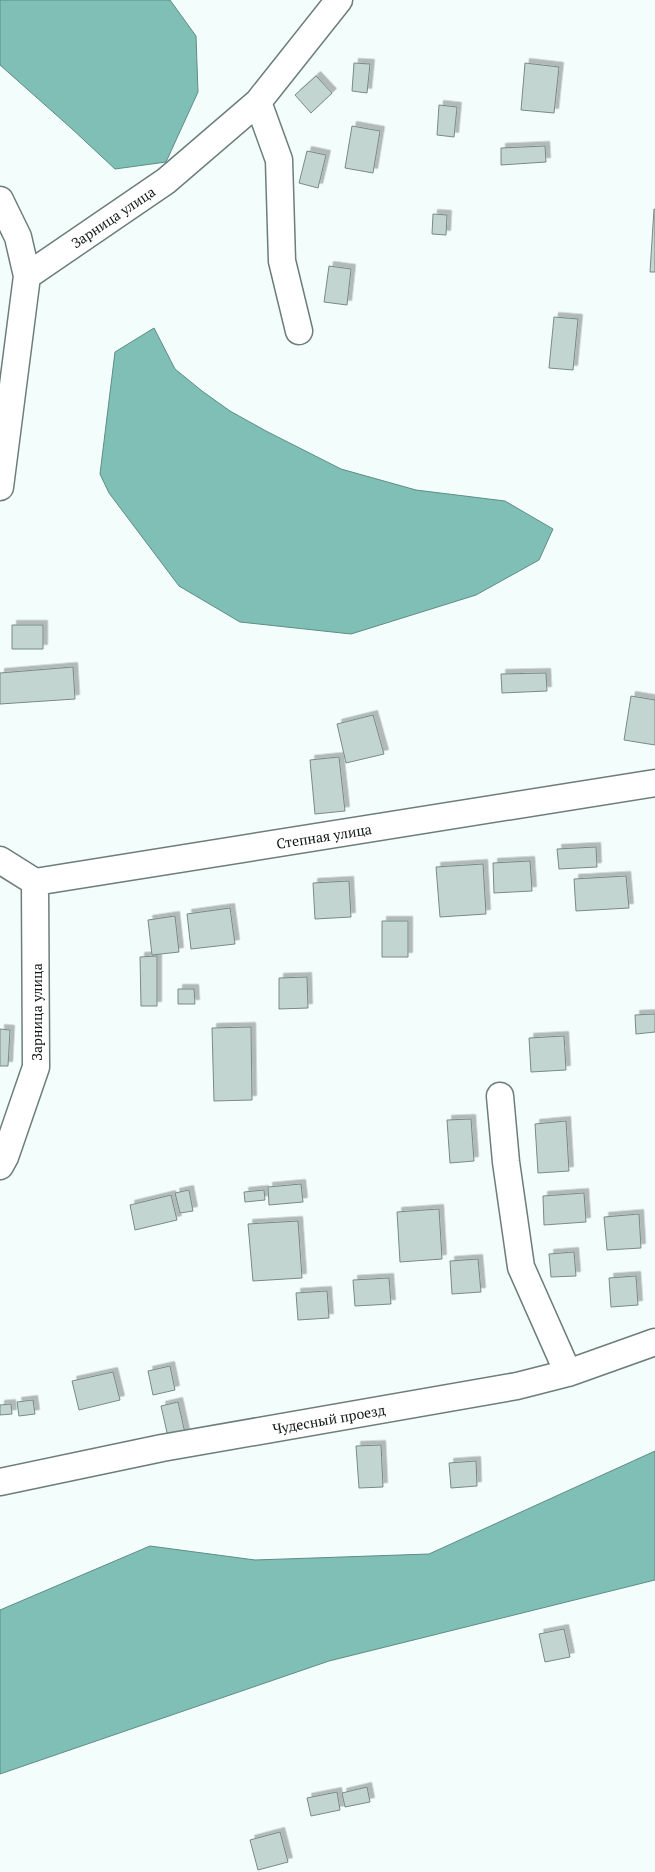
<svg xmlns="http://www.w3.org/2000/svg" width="655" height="1872" font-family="'PT Serif',serif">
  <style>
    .water { fill: #7fbfb5; stroke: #5e8d85 }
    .building { fill: #c2d5d1; stroke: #788a86; filter: url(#shadow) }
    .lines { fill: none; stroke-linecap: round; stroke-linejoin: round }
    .minor-casing { stroke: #6c7d7a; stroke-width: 29 }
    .minor { stroke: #fff; stroke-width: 26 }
    .labels { text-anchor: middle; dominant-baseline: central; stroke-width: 5; stroke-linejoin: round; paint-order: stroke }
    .street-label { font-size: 14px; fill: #111716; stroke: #fff }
  </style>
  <defs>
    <filter id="shadow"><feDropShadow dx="4.5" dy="-4.5" stdDeviation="0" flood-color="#0004"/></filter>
  </defs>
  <rect width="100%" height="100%" fill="#f3fefc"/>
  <!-- water -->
  <path class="water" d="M0,0H170L196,36L198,92L166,162L115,169L71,128L0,65Z
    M154,328L175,369L202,391L230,411L266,431L341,469L416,490L505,501L553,529L539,560L476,595L351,634L240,622L179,586L109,493L100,474L115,352Z
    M655,1451V1580L329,1661L0,1774V1610L150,1546L255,1560L429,1554Z"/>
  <!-- building -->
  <path class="building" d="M354,63L370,64L367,93L352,91Z
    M525,63L559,67L554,113L521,110Z
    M316,76L332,93L311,113L295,95Z
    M439,105L457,107L454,137L437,135Z
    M352,126L380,131L373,173L345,168Z
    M545,146L546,162L501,165V148Z
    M307,151L326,155L318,188L299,183Z
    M654,209H655V272H650Z
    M433,214L447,215L446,235L432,234Z
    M329,266L351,269L347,305L324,302Z
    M554,317L578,319L573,370L549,368Z
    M12,625H43V649H12Z
    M73,667L75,699L0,704V673Z
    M546,673L547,691L502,693L501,674Z
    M631,696L655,700V745L624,740Z
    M373,715L384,754L346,763L337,724Z
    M339,757L345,811L315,814L310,760Z
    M596,847L597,867L559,869L557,849Z
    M530,861L532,891L494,893L493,863Z
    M483,864L486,914L440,917L436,867Z
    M626,876L629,908L576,911L574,879Z
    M349,881L351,917L315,919L313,883Z
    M230,908L235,944L191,949L187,914Z
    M175,916L179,952L152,955L148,920Z
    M382,921H408V957H382Z
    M157,956V1006H141L140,957Z
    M307,977L308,1008L279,1009V978Z
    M178,989H194L195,1004H178Z
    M655,1014V1032L636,1034L635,1015Z
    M251,1027L252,1100L214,1101L212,1028Z
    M0,1029L10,1030L8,1066H0Z
    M564,1036L566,1070L531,1072L529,1038Z
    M471,1119L474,1161L450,1163L447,1120Z
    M566,1121L569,1171L538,1173L535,1124Z
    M301,1184L303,1202L269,1205L268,1187Z
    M189,1190L193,1211L180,1213L175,1193Z
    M264,1190L265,1200L245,1202L244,1192Z
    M584,1193L586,1222L544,1225L543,1196Z
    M171,1195L177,1220L135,1230L130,1205Z
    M439,1209L442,1259L400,1262L397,1212Z
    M639,1214L641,1248L607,1250L604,1217Z
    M298,1221L302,1278L253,1281L248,1224Z
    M574,1252L576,1276L551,1277L549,1254Z
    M478,1259L481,1292L452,1294L450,1261Z
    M636,1276L638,1305L611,1307L609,1278Z
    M389,1278L391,1304L355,1306L353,1280Z
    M327,1291L329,1318L298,1320L296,1293Z
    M170,1366L175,1390L153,1395L148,1371Z
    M113,1372L120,1400L79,1410L72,1381Z
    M33,1400L35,1414L19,1416L17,1402Z
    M178,1402L185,1433L168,1437L161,1406Z
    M11,1404L12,1414L0,1415V1405Z
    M381,1445L383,1487L359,1488L356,1446Z
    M476,1461L477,1486L451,1488L449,1463Z
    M564,1629L570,1657L545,1662L539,1634Z
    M367,1787L370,1802L345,1807L342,1793Z
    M337,1792L340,1810L311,1816L307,1798Z
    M280,1832L288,1862L258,1870L250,1840Z"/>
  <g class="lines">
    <defs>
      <path id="minor" d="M258,102L279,160L282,261L299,331
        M0,200L18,237L27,276L0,487
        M27,276L166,181L258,102L339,0
        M0,860L35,882L655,783
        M500,1096L506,1162L521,1267L568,1373
        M0,1166L5,1157L36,1067L35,882
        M0,1482L162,1448L517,1386L568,1373L655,1342"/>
    </defs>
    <!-- minor casing -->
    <use href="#minor" class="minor-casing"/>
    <!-- minor -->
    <use href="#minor" class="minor"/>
  </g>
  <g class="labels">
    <!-- street labels -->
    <g class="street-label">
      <text transform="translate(113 217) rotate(-34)">Зарница улица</text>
      <text transform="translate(324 836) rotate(-9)">Степная улица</text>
      <text transform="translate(36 1012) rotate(-90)">Зарница улица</text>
      <text transform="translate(329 1419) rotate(-10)">Чудесный проезд</text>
    </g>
  </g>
</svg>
